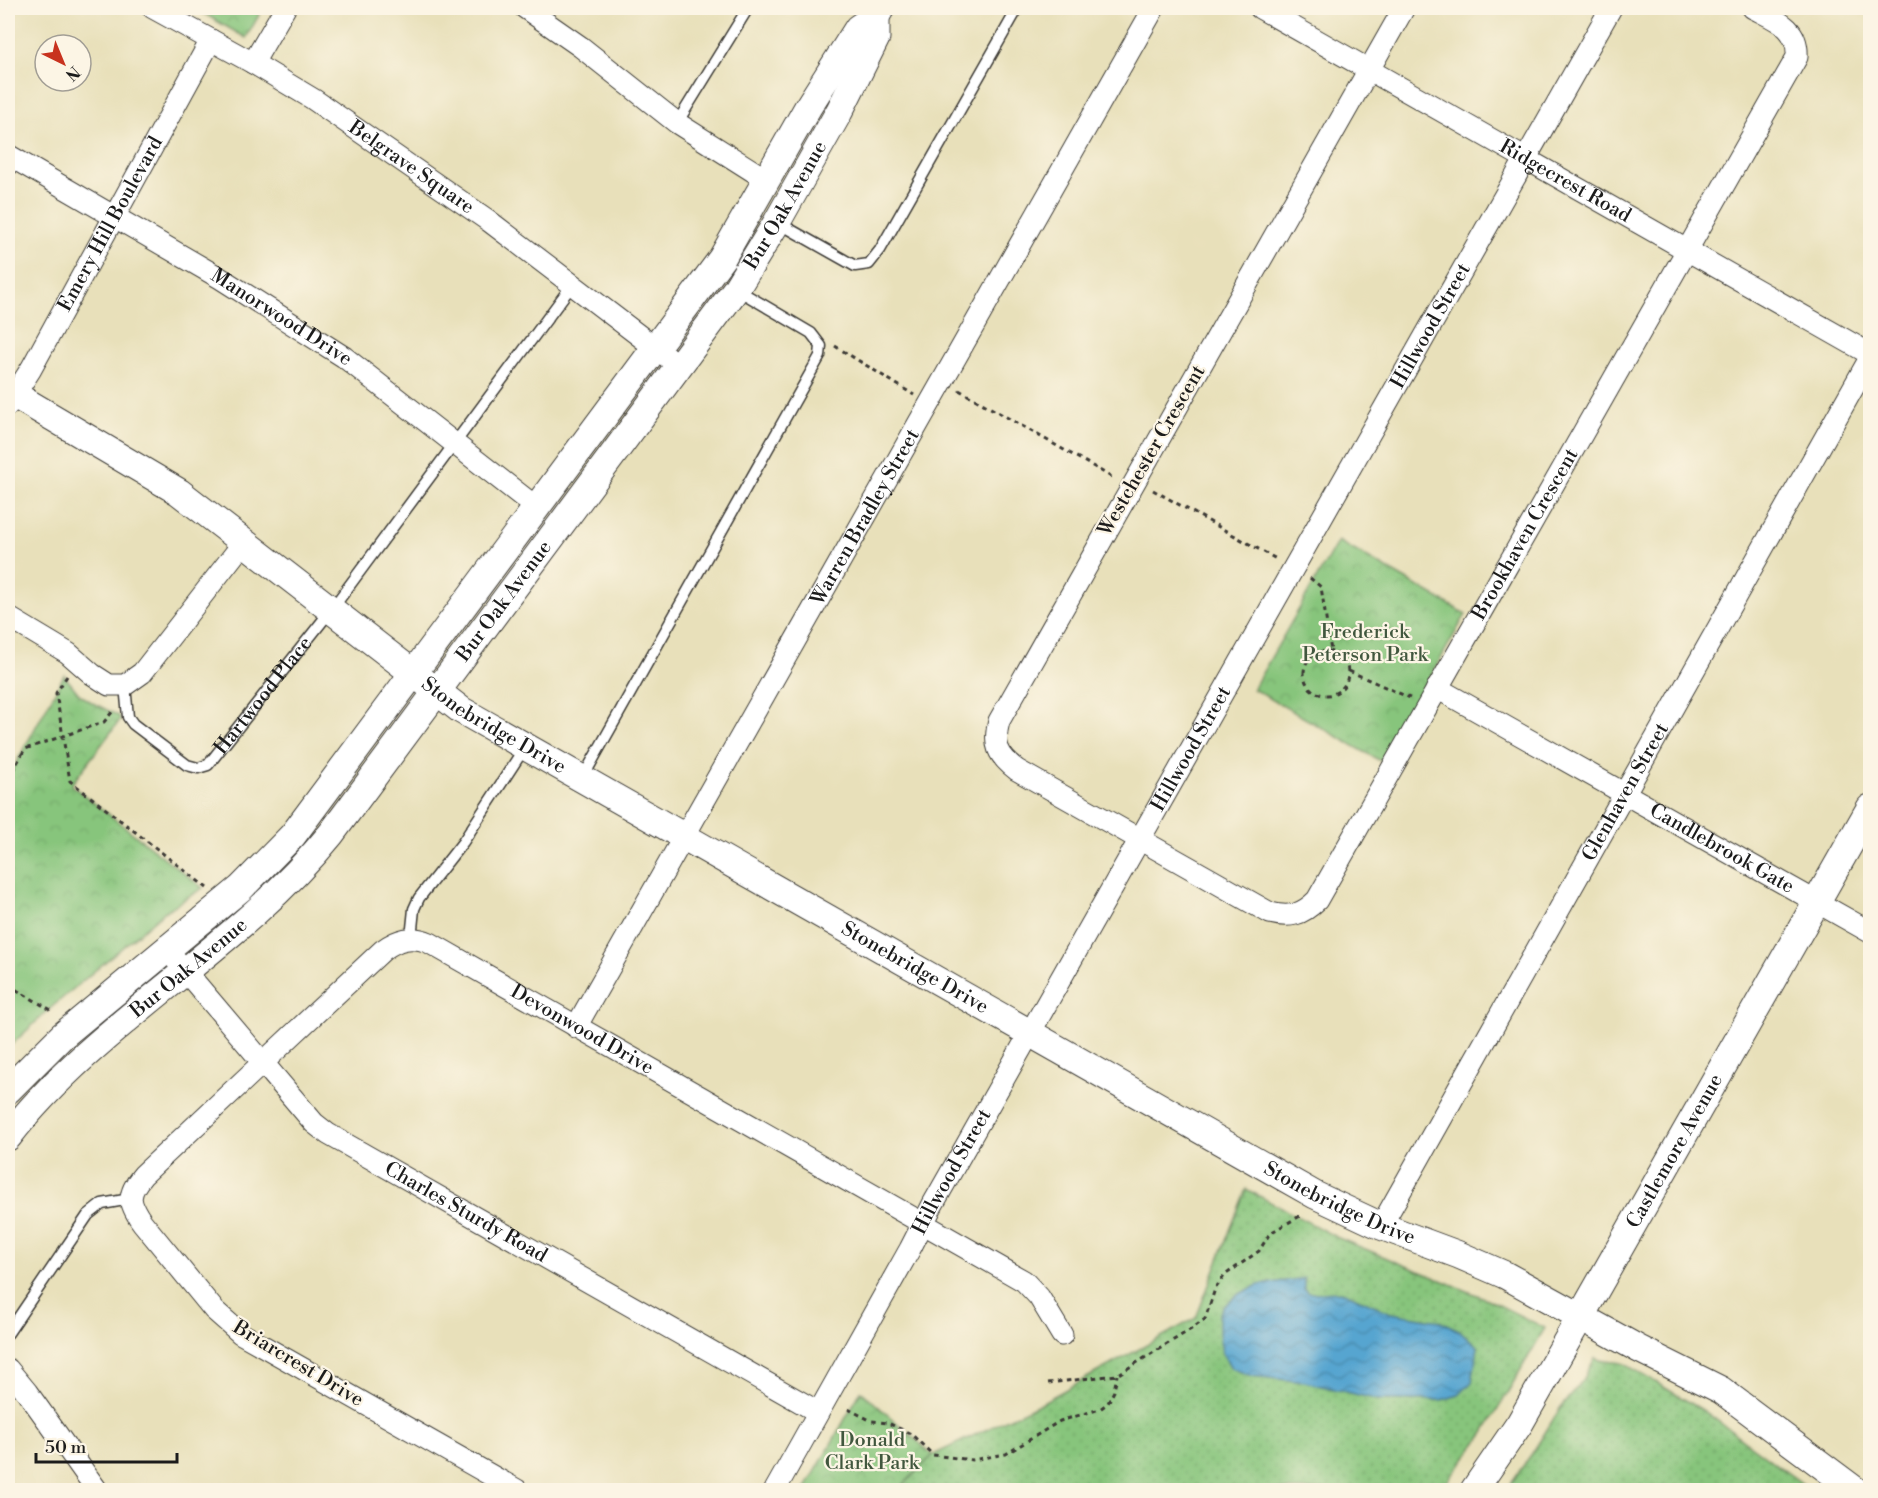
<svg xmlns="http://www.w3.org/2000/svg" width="1878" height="1498" font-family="'Libre Bodoni',serif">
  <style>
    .grass { fill: url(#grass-dots); stroke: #52704c; stroke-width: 1.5 }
    .park { fill: url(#park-crowns); stroke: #52704c; stroke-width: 1.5 }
    .water { fill: url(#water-waves); stroke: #396076; stroke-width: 1.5 }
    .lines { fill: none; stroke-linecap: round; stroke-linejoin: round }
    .service-casing { stroke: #3b3934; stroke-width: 13 }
    .minor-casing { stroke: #3b3934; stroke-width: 23 }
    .tertiary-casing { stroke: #3b3934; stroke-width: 29 }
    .path { stroke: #3b3934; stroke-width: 3; stroke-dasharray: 4.5 4.5; stroke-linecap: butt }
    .service { stroke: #fff; stroke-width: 10 }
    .minor { stroke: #fff; stroke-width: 21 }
    .tertiary { stroke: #fff; stroke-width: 27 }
    .labels { text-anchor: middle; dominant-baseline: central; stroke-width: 4.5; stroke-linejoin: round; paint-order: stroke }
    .street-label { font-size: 20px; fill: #1c1c1c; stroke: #fcf5e5 }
    .park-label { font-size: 20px; fill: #41573e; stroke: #fcf5e5 }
  </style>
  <defs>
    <pattern id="grass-dots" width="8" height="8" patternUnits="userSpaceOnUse" patternTransform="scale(1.5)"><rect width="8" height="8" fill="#87c57c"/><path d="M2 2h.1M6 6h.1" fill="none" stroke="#74a96b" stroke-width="1.8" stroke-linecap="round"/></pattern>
    <pattern id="park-crowns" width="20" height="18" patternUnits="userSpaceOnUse" patternTransform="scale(1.5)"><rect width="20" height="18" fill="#87c57c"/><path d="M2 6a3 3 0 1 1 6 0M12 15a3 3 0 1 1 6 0" fill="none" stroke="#74a96b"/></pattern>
    <pattern id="water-waves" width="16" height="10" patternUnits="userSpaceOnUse" patternTransform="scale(1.5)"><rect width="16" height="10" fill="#56a5d0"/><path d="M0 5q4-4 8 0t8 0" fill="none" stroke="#4686a8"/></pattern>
  </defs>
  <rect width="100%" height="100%" fill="#fcf5e5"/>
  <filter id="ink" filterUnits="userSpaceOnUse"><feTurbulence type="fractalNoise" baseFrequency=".0167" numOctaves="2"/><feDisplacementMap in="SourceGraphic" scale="12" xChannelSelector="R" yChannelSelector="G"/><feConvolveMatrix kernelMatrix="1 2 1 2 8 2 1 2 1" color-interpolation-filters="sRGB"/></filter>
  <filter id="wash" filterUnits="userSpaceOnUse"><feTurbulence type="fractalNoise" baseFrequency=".008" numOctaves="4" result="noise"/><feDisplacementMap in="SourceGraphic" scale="24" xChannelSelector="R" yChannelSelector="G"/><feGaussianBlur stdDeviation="1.35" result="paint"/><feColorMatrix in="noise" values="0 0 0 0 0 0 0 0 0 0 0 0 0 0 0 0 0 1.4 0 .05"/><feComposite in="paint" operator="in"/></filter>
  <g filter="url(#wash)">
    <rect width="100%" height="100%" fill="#e8e0ba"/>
    <!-- grass -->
    <path class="grass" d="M1246,1189L1336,1237L1487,1299L1545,1328L1484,1433L1441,1490H898L933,1455L1041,1403L1196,1318Z
      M1595,1358C1607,1364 1615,1360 1625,1364L1704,1411L1811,1490H1506L1533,1452L1561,1407L1583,1380Z"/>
    <!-- park -->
    <path class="park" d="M204,8H263L246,38L201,12Z
      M1338,541L1466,614L1382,762L1253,689Z
      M64,675L79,694L93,703L119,716L120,720L71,785L203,888L164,912L52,1007L8,1048V778Z
      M861,1391L933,1455L898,1490H805Z"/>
    <!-- water -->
    <path class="water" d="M1304,1278V1289L1309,1293L1345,1292L1391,1313L1440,1321L1459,1330L1478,1347L1472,1382L1459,1395L1442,1400H1379L1305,1382L1251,1376L1231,1368L1222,1353L1219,1333V1315L1223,1307L1237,1295L1258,1285Z"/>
  </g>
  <g filter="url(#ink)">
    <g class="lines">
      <defs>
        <g id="service">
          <path d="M677,123L748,8"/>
          <path d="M777,222L855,266L869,264L880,250L1018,8"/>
          <path id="s1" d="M125,685L128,717L133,724L187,765L198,768L208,765L332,609L572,285"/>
          <path d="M582,779L820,356L821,346L811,333L736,289"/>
          <path d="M411,938L414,909L419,898L463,842L525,747"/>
          <path d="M8,1333L88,1215L102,1204L130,1199"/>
        </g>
        <g id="minor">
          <path id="s2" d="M153,8L253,63L313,99L489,221L679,366"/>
          <path d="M525,8L581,47L677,123L767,180"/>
          <path id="s3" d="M1260,8L1870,354"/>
          <path id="s4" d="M1404,8L999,721C993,744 997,755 1017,770L1270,913C1290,918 1302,915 1317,900L1797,57C1799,27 1776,20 1753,8"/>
          <path d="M253,63L285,8"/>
          <path id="s5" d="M8,155L220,278L344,357L537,508"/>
          <path id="s6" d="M8,405L31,369L211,40"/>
          <path d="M8,617L68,653L92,674L109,685H125L142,673L244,542"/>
          <path id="s7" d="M1437,688L1870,932"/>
          <path id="s8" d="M176,960L314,1123L328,1134L818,1412"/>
          <path id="s9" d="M576,1027L1154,8"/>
          <path id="s10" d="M1381,1226L1870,358"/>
          <path d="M8,1369L27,1392L97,1490"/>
          <path id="s11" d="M517,1490L240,1333L214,1310L142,1222C128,1202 127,1194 143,1175L383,950C398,939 411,935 430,943L1024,1281L1039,1297L1062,1335"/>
          <path id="s12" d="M775,1490L910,1249L933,1204L1611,8"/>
        </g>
        <g id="tertiary">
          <path id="s13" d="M8,391L179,492L461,710L1315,1195L1381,1226L1459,1255L1505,1275L1639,1349L1721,1390L1855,1490"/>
          <path d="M8,1090L62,1036L241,888L293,835L722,258L808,107L858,28L876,16L881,8"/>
          <path id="s14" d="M8,1137C99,1020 237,950 331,834L736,289L777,222L839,112L876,38V16"/>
          <path id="s15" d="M1474,1490L1520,1423L1870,808"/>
        </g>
      </defs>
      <!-- service casing -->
      <use href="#service" class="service-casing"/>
      <!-- minor casing -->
      <use href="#minor" class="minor-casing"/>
      <!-- tertiary casing -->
      <use href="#tertiary" class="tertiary-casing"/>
      <!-- path -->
      <path class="path" d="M835,346L914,395
        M959,390L1115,479
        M1153,490L1278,560
        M1310,578L1321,587L1331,651
        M1304 673a22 22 0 1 1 44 0a22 22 0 1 1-44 0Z
        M1349,671L1410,698
        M67,676L56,693L70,781L207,888
        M8,779L25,749L104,722L113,711
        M8,985L51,1010
        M1048,1383L1117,1375L1193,1328L1205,1319L1215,1289L1225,1275L1259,1251L1270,1233L1300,1216
        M848,1409L872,1421L888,1423L911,1434L933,1455L972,1460L1006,1454L1060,1421L1100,1409L1108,1403L1114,1391L1117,1375"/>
      <!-- service -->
      <use href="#service" class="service"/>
      <!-- minor -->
      <use href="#minor" class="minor"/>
      <!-- tertiary -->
      <use href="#tertiary" class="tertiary"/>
    </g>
  </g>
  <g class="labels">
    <!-- street labels -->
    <g class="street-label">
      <text stroke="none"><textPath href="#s2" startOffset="304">Belgrave Square</textPath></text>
      <text stroke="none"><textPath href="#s3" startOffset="351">Ridgecrest Road</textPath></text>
      <text stroke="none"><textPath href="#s14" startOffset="1220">Bur Oak Avenue</textPath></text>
      <text stroke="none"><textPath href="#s6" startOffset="208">Emery Hill Boulevard</textPath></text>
      <text stroke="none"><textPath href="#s5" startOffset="318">Manorwood Drive</textPath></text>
      <text stroke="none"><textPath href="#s12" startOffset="1336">Hillwood Street</textPath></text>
      <text transform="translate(1152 451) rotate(-60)">Westchester Crescent</text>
      <text stroke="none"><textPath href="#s9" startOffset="586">Warren Bradley Street</textPath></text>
      <text stroke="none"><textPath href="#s4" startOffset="1640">Brookhaven Crescent</textPath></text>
      <text stroke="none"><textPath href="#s14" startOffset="734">Bur Oak Avenue</textPath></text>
      <text stroke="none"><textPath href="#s1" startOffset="219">Hartwood Place</textPath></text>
      <text stroke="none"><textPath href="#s13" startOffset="591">Stonebridge Drive</textPath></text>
      <text stroke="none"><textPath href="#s12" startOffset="850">Hillwood Street</textPath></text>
      <text stroke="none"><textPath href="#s10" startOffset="498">Glenhaven Street</textPath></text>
      <text stroke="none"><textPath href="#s7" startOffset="327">Candlebrook Gate</textPath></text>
      <text stroke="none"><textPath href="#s14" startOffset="248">Bur Oak Avenue</textPath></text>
      <text stroke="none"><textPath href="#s13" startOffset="1077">Stonebridge Drive</textPath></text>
      <text stroke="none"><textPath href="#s11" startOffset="1074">Devonwood Drive</textPath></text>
      <text stroke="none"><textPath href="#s15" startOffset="394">Castlemore Avenue</textPath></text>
      <text stroke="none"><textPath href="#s12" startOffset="364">Hillwood Street</textPath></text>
      <text stroke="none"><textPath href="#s13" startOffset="1563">Stonebridge Drive</textPath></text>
      <text stroke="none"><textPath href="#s8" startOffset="390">Charles Sturdy Road</textPath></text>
      <text transform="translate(298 1364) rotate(31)">Briarcrest Drive</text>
    </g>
    <!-- park labels -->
    <g class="park-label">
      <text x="1365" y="632">Frederick<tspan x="1365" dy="23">Peterson Park</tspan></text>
      <text x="872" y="1440">Donald<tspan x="872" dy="23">Clark Park</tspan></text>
    </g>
  </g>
  <!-- margin -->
  <rect width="1878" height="1498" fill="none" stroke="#fcf5e5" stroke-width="30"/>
  <!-- north arrow -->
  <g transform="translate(63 63) rotate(137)"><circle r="28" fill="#fcf5e5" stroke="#a29e95" stroke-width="1.5"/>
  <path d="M0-4.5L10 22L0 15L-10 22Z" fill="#c8321e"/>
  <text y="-9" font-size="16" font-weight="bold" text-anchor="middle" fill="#1c1c1c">N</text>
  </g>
  <!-- scale -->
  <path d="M36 1453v9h141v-9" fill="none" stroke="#1c1c1c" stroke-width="3"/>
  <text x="45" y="1453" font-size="18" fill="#1c1c1c" stroke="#fcf5e5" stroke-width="4.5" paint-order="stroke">50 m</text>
</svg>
